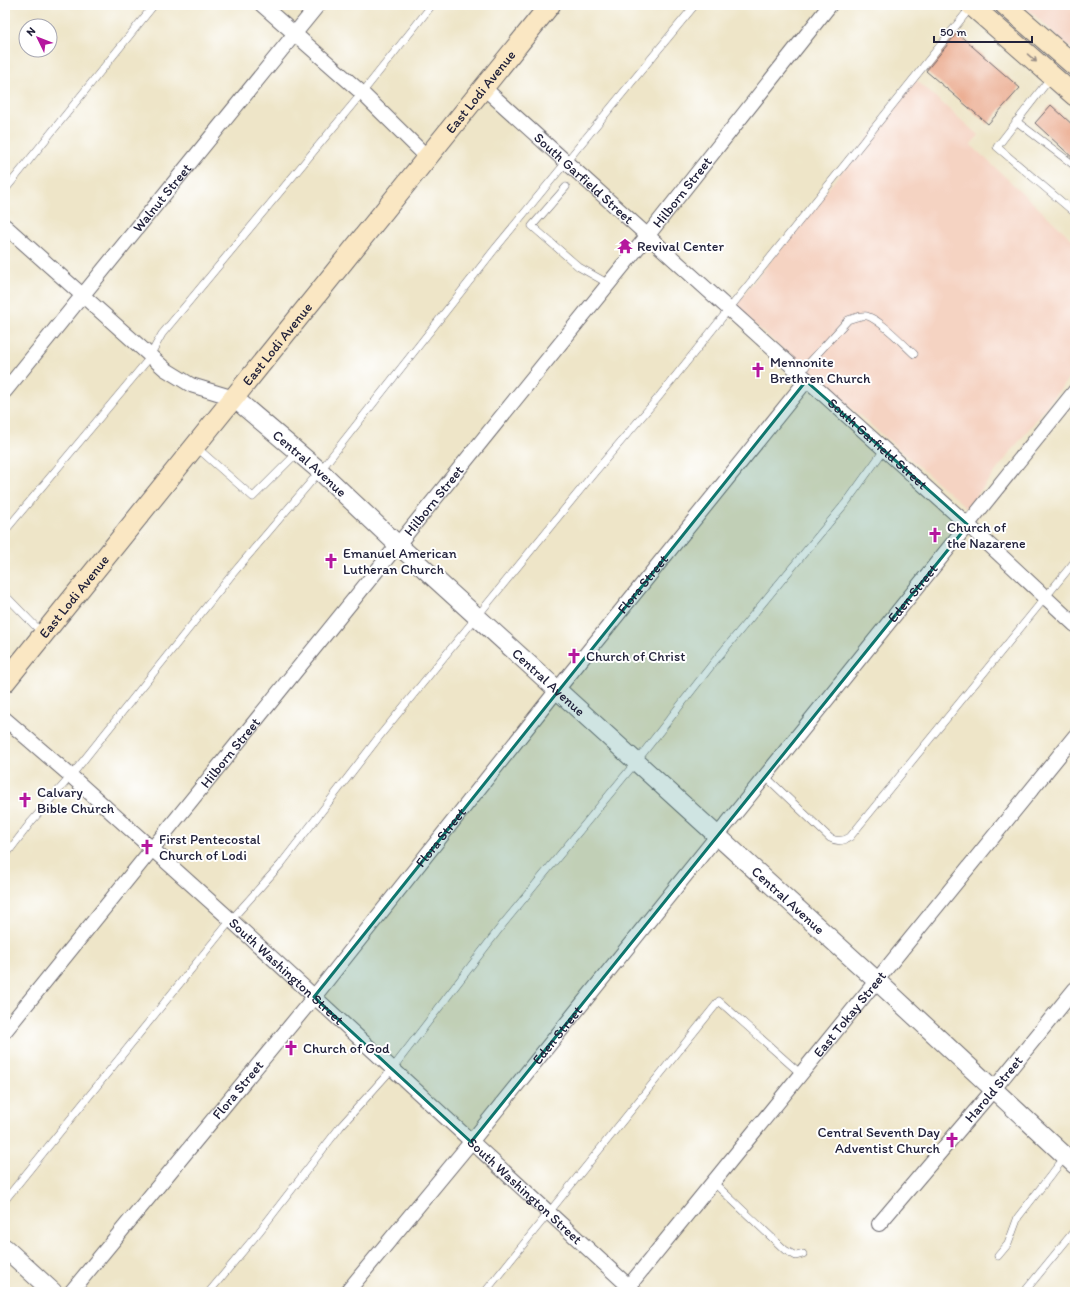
<svg xmlns="http://www.w3.org/2000/svg" width="1080" height="1297" font-family="Itim,sans-serif">
  <style>
    .built { fill: #f5d3c2 }
    .building { fill: #ebac90 }
    .lines { fill: none; stroke-linecap: round; stroke-linejoin: round }
    .service-casing { stroke: #69666c; stroke-width: 8 }
    .minor-casing { stroke: #69666c; stroke-width: 16 }
    .tertiary-casing { stroke: #69666c; stroke-width: 20 }
    .secondary-casing { stroke: #69666c; stroke-width: 22 }
    .service { stroke: #fff; stroke-width: 7 }
    .minor { stroke: #fff; stroke-width: 14 }
    .tertiary { stroke: #fff; stroke-width: 18 }
    .secondary { stroke: #fae7c3; stroke-width: 20 }
    .oneway { stroke: #998e86 }
    .marked { fill: #0f766e; fill-opacity: 0.2; stroke: #0f766e; stroke-width: 3; stroke-linejoin: round }
    .labels { text-anchor: middle; dominant-baseline: central; stroke-width: 4; stroke-linejoin: round; paint-order: stroke }
    .street-label { font-size: 14px; fill: #22223b; stroke: #fff }
    .poi-label { font-size: 14px; fill: #22223b; stroke: #fff; text-anchor: start }
  </style>
  <rect width="100%" height="100%" fill="#fff"/>
  <filter id="ink" filterUnits="userSpaceOnUse"><feTurbulence type="fractalNoise" baseFrequency=".025" numOctaves="2"/><feDisplacementMap in="SourceGraphic" scale="8" xChannelSelector="R" yChannelSelector="G"/><feConvolveMatrix kernelMatrix="1 2 1 2 8 2 1 2 1" color-interpolation-filters="sRGB"/></filter>
  <filter id="wash" filterUnits="userSpaceOnUse"><feTurbulence type="fractalNoise" baseFrequency=".012" numOctaves="4" result="noise"/><feDisplacementMap in="SourceGraphic" scale="16" xChannelSelector="R" yChannelSelector="G"/><feGaussianBlur stdDeviation="0.9" result="paint"/><feColorMatrix in="noise" values="0 0 0 0 0 0 0 0 0 0 0 0 0 0 0 0 0 1.4 0 .05"/><feComposite in="paint" operator="in"/></filter>
  <g filter="url(#wash)">
    <rect width="100%" height="100%" fill="#eee5c8"/>
    <!-- built -->
    <path class="built" d="M1023,5H1075V52Z
      M915,79L978,135L971,145L1075,242V370L967,508L734,307Z"/>
    <g id="blocks">
      <!-- building -->
      <path class="building" d="M957,33L1020,88L988,124L926,71Z
        M1051,105L1075,127V160L1035,123Z"/>
    </g>
  </g>
  <g filter="url(#ink)">
    <use href="#blocks" fill-opacity="0" stroke="#69666c" stroke-width="1"/>
    <g class="lines">
      <defs>
        <path id="service" d="M1051,77L997,147L1075,213
          M1016,121L1075,166
          M566,187L532,226L579,267L609,284
          M5,190L154,5
          M799,374L848,320C854,318 861,315 867,316C881,320 903,344 914,354
          M195,446L253,497L297,453
          M5,531L147,361L162,334L362,93L432,5
          M5,595L42,633
          M765,776L830,838C837,842 844,841 850,837L1075,561
          M5,856L31,822L71,776L230,577L320,471L494,250L695,5
          M713,1182L785,1250L796,1256L803,1254
          M5,1200L231,920L281,864L382,733L594,473L657,399L971,7
          M998,1256L1008,1244L1018,1217L1065,1157
          M1025,1291L1075,1230
          M209,1292L259,1232L340,1127L392,1069L503,924L636,762L714,662L848,500L884,450
          M485,1292L719,1001L801,1074"/>
        <g id="minor">
          <path d="M262,5L362,93L427,157"/>
          <path id="s1" d="M483,87L968,525L1075,625"/>
          <path d="M5,226L165,369L191,385L234,398"/>
          <path id="s2" d="M5,391L318,5"/>
          <path id="s3" d="M5,719L71,776L231,920L635,1292"/>
          <path id="s4" d="M5,1031L648,235L830,5"/>
          <path id="s5" d="M879,1224L993,1090L1075,989"/>
          <path id="s6" d="M71,1292L314,997L557,690L806,381"/>
          <path id="s7" d="M347,1292L471,1142L1075,391"/>
          <path id="s8" d="M624,1292L1075,736"/>
        </g>
        <g id="tertiary">
          <path id="s9" d="M234,398L320,471L397,544L877,981L1075,1165"/>
          <path d="M5,1248L53,1292"/>
        </g>
        <g id="secondary">
          <path d="M971,5L1075,96"/>
          <path d="M1005,5L1075,66"/>
          <path id="s10" d="M5,682L550,5"/>
        </g>
      </defs>
      <!-- service casing -->
      <use href="#service" class="service-casing"/>
      <!-- minor casing -->
      <use href="#minor" class="minor-casing"/>
      <!-- tertiary casing -->
      <use href="#tertiary" class="tertiary-casing"/>
      <!-- secondary casing -->
      <use href="#secondary" class="secondary-casing"/>
      <!-- service -->
      <use href="#service" class="service"/>
      <!-- minor -->
      <use href="#minor" class="minor"/>
      <!-- tertiary -->
      <use href="#tertiary" class="tertiary"/>
      <!-- secondary -->
      <use href="#secondary" class="secondary"/>
    </g>
    <!-- one-way arrows -->
    <defs><path id="oneway-shaft" d="M-6 0H5M1.5-3L5.5 0L1.5 3" fill="none" stroke-width="1.6" stroke-linecap="round" stroke-linejoin="round"/></defs>
    <use class="oneway" href="#oneway-shaft" transform="translate(1032 58) rotate(41)"/>
  </g>
  <!-- marked area -->
  <path class="marked" d="M806,381L968,525L471,1142L314,997Z"/>
  <!-- icons -->
  <defs>
    <symbol id="temple-bare" viewBox="-9 -9 18 18"><path d="M0-6L5-2H3V0L6.5 2.5H4V6H1.5V3h-3V6H-4V2.5H-6.5L-3 0V-2H-5Z" fill="#b5179e" stroke="#fff" stroke-width="2.5" paint-order="stroke"/></symbol>
    <symbol id="church-bare" viewBox="-9 -9 18 18"><path d="M-1.2-6h2.4v3.5h3.3v2.4h-3.3V6h-2.4V-.1h-3.3v-2.4h3.3Z" fill="#b5179e" stroke="#fff" stroke-width="2.5" paint-order="stroke"/></symbol>
  </defs>
  <g fill-rule="evenodd">
    <use href="#temple-bare" x="614" y="235" width="22" height="22"/>
    <use href="#church-bare" x="747" y="359" width="22" height="22"/>
    <use href="#church-bare" x="924" y="524" width="22" height="22"/>
    <use href="#church-bare" x="320" y="550" width="22" height="22"/>
    <use href="#church-bare" x="563" y="645" width="22" height="22"/>
    <use href="#church-bare" x="14" y="789" width="22" height="22"/>
    <use href="#church-bare" x="136" y="836" width="22" height="22"/>
    <use href="#church-bare" x="280" y="1037" width="22" height="22"/>
    <use href="#church-bare" x="941" y="1129" width="22" height="22"/>
  </g>
  <g class="labels">
    <!-- street labels -->
    <g class="street-label">
      <text stroke="none"><textPath href="#s10" startOffset="758">East Lodi Avenue</textPath></text>
      <text stroke="none"><textPath href="#s1" startOffset="136">South Garfield Street</textPath></text>
      <text stroke="none"><textPath href="#s4" startOffset="1078">Hilborn Street</textPath></text>
      <text stroke="none"><textPath href="#s2" startOffset="249">Walnut Street</textPath></text>
      <text stroke="none"><textPath href="#s10" startOffset="434">East Lodi Avenue</textPath></text>
      <text stroke="none"><textPath href="#s1" startOffset="532">South Garfield Street</textPath></text>
      <text stroke="none"><textPath href="#s9" startOffset="100">Central Avenue</textPath></text>
      <text stroke="none"><textPath href="#s4" startOffset="682">Hilborn Street</textPath></text>
      <text stroke="none"><textPath href="#s6" startOffset="910">Flora Street</textPath></text>
      <text stroke="none"><textPath href="#s7" startOffset="899">Eden Street</textPath></text>
      <text stroke="none"><textPath href="#s10" startOffset="110">East Lodi Avenue</textPath></text>
      <text stroke="none"><textPath href="#s9" startOffset="424">Central Avenue</textPath></text>
      <text stroke="none"><textPath href="#s4" startOffset="358">Hilborn Street</textPath></text>
      <text stroke="none"><textPath href="#s6" startOffset="586">Flora Street</textPath></text>
      <text stroke="none"><textPath href="#s9" startOffset="748">Central Avenue</textPath></text>
      <text stroke="none"><textPath href="#s3" startOffset="378">South Washington Street</textPath></text>
      <text stroke="none"><textPath href="#s8" startOffset="358">East Tokay Street</textPath></text>
      <text stroke="none"><textPath href="#s7" startOffset="332">Eden Street</textPath></text>
      <text stroke="none"><textPath href="#s5" startOffset="177">Harold Street</textPath></text>
      <text stroke="none"><textPath href="#s6" startOffset="262">Flora Street</textPath></text>
      <text stroke="none"><textPath href="#s3" startOffset="702">South Washington Street</textPath></text>
    </g>
    <!-- poi labels -->
    <g class="poi-label">
      <text x="637" y="246">Revival Center</text>
      <text x="770" y="362">Mennonite<tspan x="770" dy="16">Brethren Church</tspan></text>
      <text x="947" y="527">Church of<tspan x="947" dy="16">the Nazarene</tspan></text>
      <text x="343" y="553">Emanuel American<tspan x="343" dy="16">Lutheran Church</tspan></text>
      <text x="586" y="656">Church of Christ</text>
      <text x="37" y="792">Calvary<tspan x="37" dy="16">Bible Church</tspan></text>
      <text x="159" y="839">First Pentecostal<tspan x="159" dy="16">Church of Lodi</tspan></text>
      <text x="303" y="1048">Church of God</text>
      <text x="940" y="1132" text-anchor="end">Central Seventh Day<tspan x="940" dy="16">Adventist Church</tspan></text>
    </g>
  </g>
  <!-- margin -->
  <rect width="1080" height="1297" fill="none" stroke="#fff" stroke-width="20"/>
  <!-- north arrow -->
  <g transform="translate(38 38) rotate(313)"><circle r="19" fill="#ffffff" stroke="#a7a7b1"/>
  <path d="M0-3L7 15L0 10L-7 15Z" fill="#b5179e"/>
  <text y="-6" font-size="11" font-weight="bold" text-anchor="middle" fill="#22223b">N</text>
  </g>
  <!-- scale -->
  <path d="M934 36v6h98v-6" fill="none" stroke="#22223b" stroke-width="2"/>
  <text x="940" y="36" font-size="12" fill="#22223b" stroke="#ffffff" stroke-width="3" paint-order="stroke">50 m</text>
</svg>
